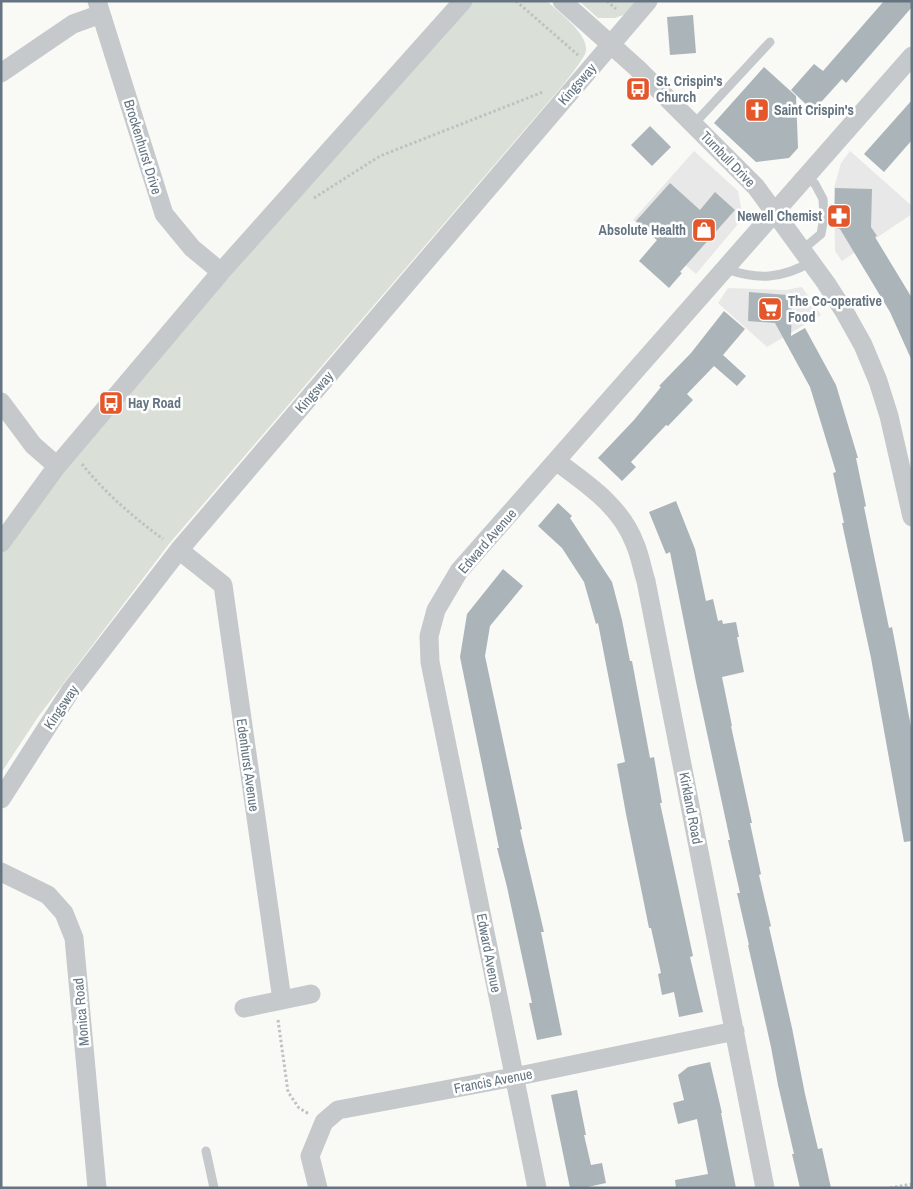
<svg xmlns="http://www.w3.org/2000/svg" width="913" height="1189" font-family="'Archivo Narrow',sans-serif">
  <style>
    .built { fill: #e7e8e7 }
    .green { fill: #dae0d7 }
    .building { fill: #abb4b9 }
    .lines { fill: none; stroke-linecap: round; stroke-linejoin: round }
    .path { stroke: #bfc1c3; stroke-width: 3; stroke-dasharray: 2.5 2.5; stroke-linecap: butt }
    .lane { stroke: #c5c9cc; stroke-width: 9 }
    .street { stroke: #c5c9cc; stroke-width: 19 }
    .labels { text-anchor: middle; dominant-baseline: central; stroke-width: 5; stroke-linejoin: round; paint-order: stroke }
    .poi-label { font-size: 14px; font-weight: bold; fill: #647481; stroke: #fff; text-anchor: start }
    .street-label { font-size: 14px; fill: #647481; stroke: #fff }
  </style>
  <rect width="100%" height="100%" fill="#f9f9f6"/>
  <!-- built -->
  <path class="built" d="M694,151L738,191L743,218L696,274L633,220Z
    M850,151L912,206V214L842,261L835,251L834,188L841,163Z
    M802,287L821,315L767,347L718,303L728,288L786,290Z"/>
  <!-- green -->
  <path class="green" d="M472,1H547C559,13 595,38 584,56C578,66 570,76 563,85L169,544L38,717L1,773V549L74,455L362,124Z
    M579,1H637L626,14L615,18H598Z"/>
  <!-- building -->
  <path class="building" d="M884,1H912V7L846,83L842,79L813,111L791,90L814,64L823,71Z
    M693,15L696,53L670,55L667,17Z
    M764,67L796,96L798,148L789,158L756,162L714,123Z
    M912,100V140L884,172L864,154Z
    M650,126L671,147L652,166L631,145Z
    M670,183L700,210L715,192L735,210L680,272L682,273L669,288L639,261L657,240L636,221Z
    M835,188L872,189L871,227L877,236L875,237L912,298V361L890,312L840,229L834,227Z
    M749,292L787,295L788,302L792,303L791,336L805,328L836,385L858,458H856L866,506L864,507L889,628L892,627L912,732V841L904,842L871,658L842,523H844L833,473L836,472L810,387L775,323L748,321Z
    M724,311L745,329L723,355L746,376L737,386L714,366L687,394L693,400L668,426L666,425L631,462L636,467L622,481L598,458L634,420L661,387L659,386L691,353Z
    M676,501L695,549L706,601L713,599L718,621L722,620L723,624L736,622L739,637H737L744,672L722,677L732,726H731L752,823H750L761,874L759,875L771,926L769,927L792,1028L805,1094L818,1149L822,1148L831,1188H800L792,1154H794L778,1085L771,1047L748,945H749L737,893H740L728,840H730L696,682L670,552L666,554L649,512Z
    M558,503L572,516L570,518L612,582L622,620L630,661H632L650,758L654,757L662,803H660L693,956L690,957L703,1012L679,1017L674,992L662,995L658,974L661,973L651,928H649L626,814L617,764L625,762L598,623L596,624L584,582L562,548L538,526Z
    M503,569L523,586L490,626L485,656L522,829L520,830L544,932H541L562,1035L537,1040L529,1003H532L507,887L497,848H499L460,657L467,614Z
    M710,1062L722,1113H721L736,1188H676L675,1180L708,1174L697,1119L678,1124L673,1103L684,1100L678,1075L688,1067Z
    M577,1090L586,1135H584L591,1165L602,1163L606,1183L583,1188H570L551,1095Z"/>
  <g class="lines">
    <!-- path -->
    <path class="path" d="M516,1L578,55
      M607,1L616,9
      M314,198L380,156L543,92
      M82,464C105,493 133,517 163,539
      M278,1020L288,1092L299,1108L309,1114
      M890,1188L912,1184"/>
    <!-- lane -->
    <path class="lane" d="M694,124L770,42
      M802,250L821,234L824,217L823,199L815,184L807,177
      M726,269C758,280 781,279 811,262
      M206,1151L214,1188"/>
    <!-- street -->
    <path class="street" d="M97,1L164,214L192,248L221,272
      M562,1L637,68L756,187L826,283L844,311L863,345L878,381L889,416L912,517
      M1,73L73,24L101,14
      M1,402L33,445L57,466
      M556,461C587,484 621,506 635,544C640,555 642,569 646,581L765,1188
      M1,543L57,466L221,272L463,1
      M179,550L223,585L282,1000
      M1,799L71,690L179,550L648,1
      M1,872L48,895L64,913L74,938L97,1188
      M244,1008L311,994
      M318,1188L310,1156L324,1122L338,1110L514,1077L735,1031
      M537,1188L430,662L429,636L436,610L459,571L912,56"/>
  </g>
  <!-- icons -->
  <defs>
    <symbol id="bus-square" viewBox="-11 -11 22 22"><rect x="-9" y="-9" width="18" height="18" rx="4" fill="#e4572b" stroke="#fff"/><path d="M-5-6H5V4H4V6H2V4H-2V6H-4V4H-5ZM-3.5-4V0h7V-4ZM-3.5 1.2v1.5H-2V1.2ZM2 1.2v1.5H3.5V1.2Z" fill="#fff"/></symbol>
    <symbol id="church-square" viewBox="-11 -11 22 22"><rect x="-9" y="-9" width="18" height="18" rx="4" fill="#e4572b" stroke="#fff"/><path d="M-1.2-6h2.4v3.5h3.3v2.4h-3.3V6h-2.4V-.1h-3.3v-2.4h3.3Z" fill="#fff"/></symbol>
    <symbol id="pharmacy-square" viewBox="-11 -11 22 22"><rect x="-9" y="-9" width="18" height="18" rx="4" fill="#e4572b" stroke="#fff"/><path d="M-2-6h4v4h4v4h-4v4h-4v-4h-4v-4h4Z" fill="#fff"/></symbol>
    <symbol id="shop-square" viewBox="-11 -11 22 22"><rect x="-9" y="-9" width="18" height="18" rx="4" fill="#e4572b" stroke="#fff"/><path d="M-5-2.5h2.3a2.7 3.5 0 0 1 5.4 0H5L5.5 6h-11ZM-1.5-2.5h3a1.5 2.3 0 0 0-3 0Z" fill="#fff"/></symbol>
    <symbol id="supermarket-square" viewBox="-11 -11 22 22"><rect x="-9" y="-9" width="18" height="18" rx="4" fill="#e4572b" stroke="#fff"/><path d="M-6-5.5h2.5l.6 2H6L4.5 2H-2.5L-4.4-4H-6ZM-1.5 3.2a1.3 1.3 0 1 0 .1 0ZM3 3.2a1.3 1.3 0 1 0 .1 0Z" fill="#fff"/></symbol>
  </defs>
  <g fill-rule="evenodd">
    <use href="#bus-square" x="624" y="75" width="28" height="28"/>
    <use href="#church-square" x="743" y="96" width="28" height="28"/>
    <use href="#pharmacy-square" x="825" y="202" width="28" height="28"/>
    <use href="#shop-square" x="690" y="216" width="28" height="28"/>
    <use href="#supermarket-square" x="756" y="295" width="28" height="28"/>
    <use href="#bus-square" x="97" y="389" width="28" height="28"/>
  </g>
  <g class="labels">
    <!-- poi labels -->
    <g class="poi-label">
      <text x="656" y="81">St. Crispin's<tspan x="656" dy="16">Church</tspan></text>
      <text x="774" y="110">Saint Crispin's</text>
      <text x="822" y="216" text-anchor="end">Newell Chemist</text>
      <text x="686" y="230" text-anchor="end">Absolute Health</text>
      <text x="788" y="301">The Co-operative<tspan x="788" dy="16">Food</tspan></text>
      <text x="128" y="403">Hay Road</text>
    </g>
    <!-- street labels -->
    <g class="street-label">
      <text transform="translate(577 84) rotate(-49)">Kingsway</text>
      <text transform="translate(143 147) rotate(73)">Brockenhurst Drive</text>
      <text transform="translate(728 159) rotate(46)">Turnbull Drive</text>
      <text transform="translate(314 392) rotate(-49)">Kingsway</text>
      <text transform="translate(487 541) rotate(-49)">Edward Avenue</text>
      <text transform="translate(61 707) rotate(-56)">Kingsway</text>
      <text transform="translate(248 765) rotate(82)">Edenhurst Avenue</text>
      <text transform="translate(691 808) rotate(79)">Kirkland Road</text>
      <text transform="translate(489 953) rotate(79)">Edward Avenue</text>
      <text transform="translate(81 1012) rotate(-95)">Monica Road</text>
      <text transform="translate(493 1081) rotate(-11)">Francis Avenue</text>
    </g>
  </g>
  <!-- border -->
  <rect width="913" height="1189" fill="none" stroke="#647481" stroke-width="5"/>
</svg>
